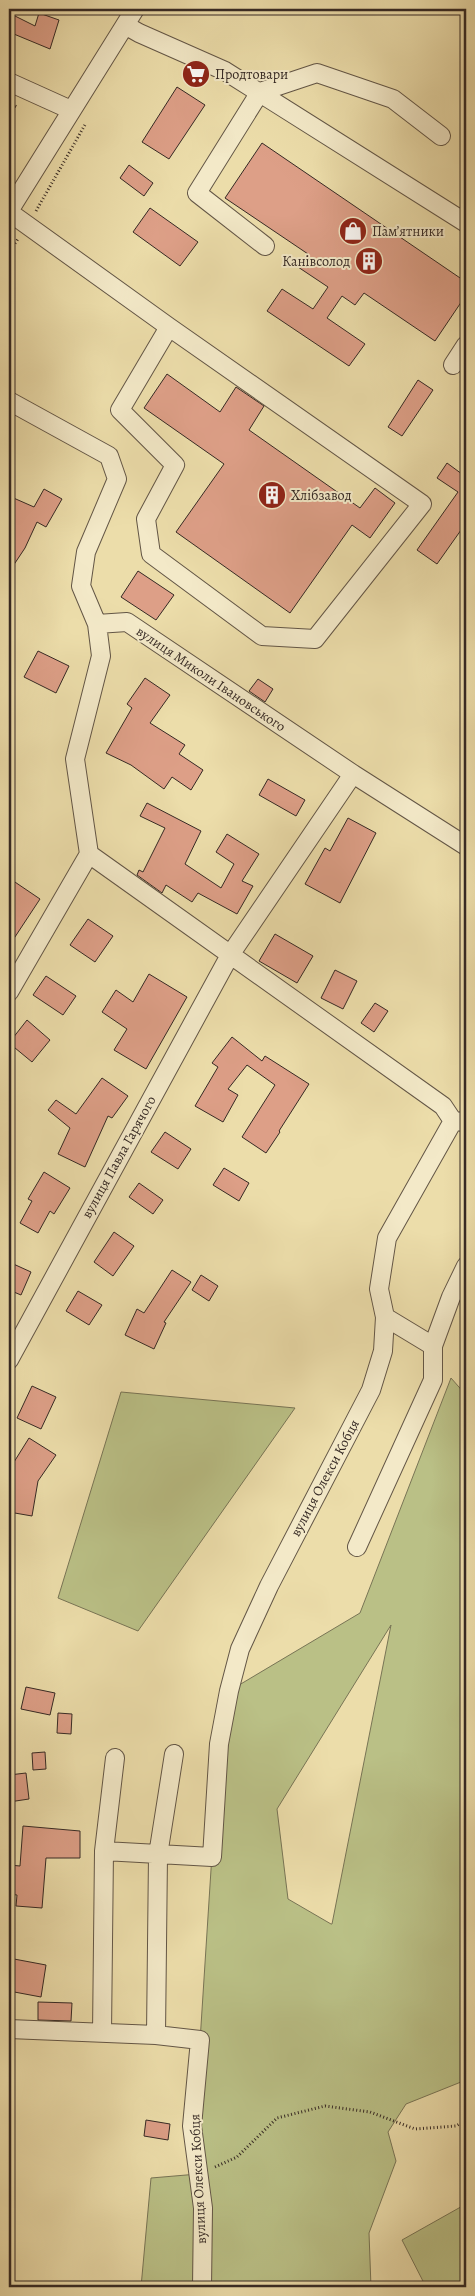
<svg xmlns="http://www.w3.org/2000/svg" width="475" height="2296" font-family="Alegreya,serif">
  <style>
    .green { fill: #bac086; stroke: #787455; fill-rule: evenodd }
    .building { fill: #dd9f87; stroke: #352924 }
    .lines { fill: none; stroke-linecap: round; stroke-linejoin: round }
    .minor-casing { stroke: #635646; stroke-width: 20 }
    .path { stroke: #352924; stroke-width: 3; stroke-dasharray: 1 2.5; stroke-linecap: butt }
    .minor { stroke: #f3e9c8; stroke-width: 18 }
    .labels { text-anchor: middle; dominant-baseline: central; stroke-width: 4; stroke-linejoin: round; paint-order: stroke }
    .poi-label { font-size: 14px; fill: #352924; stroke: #f3e9c8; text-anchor: start }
    .street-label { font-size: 14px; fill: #352924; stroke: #f3e9c8 }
  </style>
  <rect width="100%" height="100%" fill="#ecddaa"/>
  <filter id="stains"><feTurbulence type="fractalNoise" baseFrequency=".004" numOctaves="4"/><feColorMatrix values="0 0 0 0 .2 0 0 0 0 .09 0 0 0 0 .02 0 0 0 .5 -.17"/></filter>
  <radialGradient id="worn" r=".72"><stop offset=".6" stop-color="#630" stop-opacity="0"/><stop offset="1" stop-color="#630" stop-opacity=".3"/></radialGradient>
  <!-- green -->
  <path class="green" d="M451,1378L466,1395V2080L406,2104L388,2132L396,2161L369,2233L371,2287H141L151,2178L198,2174L199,2057L219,1745L229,1691L360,1613ZM391,1625L332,1924H331L288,1899L277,1809Z
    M121,1392L295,1408L138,1631L58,1598Z
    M466,2204V2287H426L402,2240Z"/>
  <!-- building -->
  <path class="building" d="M9,13L35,26L39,13L59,20L50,49L9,32Z
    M177,87L205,105L169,159L142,142Z
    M262,143L466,282V295L435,341L364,293L355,305L342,296L327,318L365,344L349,366L267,311L282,289L313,309L328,287L298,267L308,254L225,198Z
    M129,165L153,183L144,196L120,178Z
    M150,208L198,242L180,266L133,232Z
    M167,374L220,412L236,387L264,406L249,430L360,508L375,488L395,503L370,538L352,525L290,613L176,532L224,464L144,408Z
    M418,380L433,390L402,436L388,427Z
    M447,463L466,477V523L437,564L417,550L458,492L437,478Z
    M44,489L62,499L46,527L37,522L25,548L9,572V496L34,507Z
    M138,571L174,595L156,620L121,597Z
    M38,651L69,666L56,693L24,677Z
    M145,678L170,695L150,723L185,745L179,754L203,770L191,790L172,777L164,789L131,765L106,753L132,708L127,704Z
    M258,679L273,689L265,702L249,691Z
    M268,779L305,800L296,816L259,795Z
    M147,803L201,831L185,864L221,888L234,864L216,852L227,834L259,854L242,881L253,886L237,914L198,893L192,902L166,885L162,893L137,875L139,870L143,872L165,828L140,816Z
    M348,818L376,833L340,903L305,884L325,848L330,851Z
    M9,878L40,899L9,946Z
    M88,919L113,936L95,962L70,945Z
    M275,934L313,956L297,983L259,961Z
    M335,970L357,981L343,1009L321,998Z
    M149,974L187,997L146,1069L114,1050L127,1029L102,1012L116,990L133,1002Z
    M46,976L76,996L63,1015L33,995Z
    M375,1003L388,1011L374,1032L361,1023Z
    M27,1020L50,1040L32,1062L9,1043Z
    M232,1037L262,1061L265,1056L309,1084L279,1131L280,1132L266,1153L242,1137L275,1085L247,1065L228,1089L238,1095L223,1122L195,1106L218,1067L212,1063Z
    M102,1078L128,1096L112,1118L108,1116L85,1167L58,1154L70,1128L48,1110L56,1100L76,1114Z
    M165,1132L191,1149L178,1169L151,1152Z
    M224,1168L249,1183L239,1201L213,1185Z
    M44,1172L70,1188L54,1214L50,1211L38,1233L20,1223L32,1201L28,1199Z
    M139,1183L163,1200L153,1214L129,1197Z
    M114,1232L134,1246L113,1276L94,1262Z
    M9,1262L31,1272L21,1295L9,1290Z
    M172,1270L191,1282L164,1322L166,1323L154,1349L125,1335L137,1309L144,1313Z
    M201,1275L218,1286L209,1301L192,1290Z
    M78,1291L102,1305L89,1325L66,1311Z
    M32,1386L56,1397L41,1429L17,1418Z
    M29,1438L56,1455L38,1481L32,1516L9,1512V1470Z
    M26,1687L55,1693L50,1715L21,1709Z
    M58,1713L72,1714L71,1734L57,1733Z
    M45,1752L46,1769L33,1770L32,1753Z
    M26,1773L29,1799L9,1802V1775Z
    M23,1826L80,1831V1858H46L42,1908L16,1906L17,1895L9,1894V1865L20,1866Z
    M14,1959L46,1965L41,1997L9,1991Z
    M38,2002L72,2003L71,2021L38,2020Z
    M146,2120L170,2124L168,2140L144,2136Z"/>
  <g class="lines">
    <defs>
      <path id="minor" d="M125,25L139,33L225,71L466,223
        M9,82L71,110
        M9,211L135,9
        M9,212L169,327L422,504L315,639L262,636L151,554L146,519L175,465L120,410L169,327
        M265,246L197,193L260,92L317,73L393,99L441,136
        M453,365L466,345
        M9,401L109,456L117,479L86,552L81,586L97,624L101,656L75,759L89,854L9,992
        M97,624L127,622L353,774L466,846
        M89,854L443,1106L453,1121
        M433,1346L451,1297L466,1266
        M9,1360L230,955L353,774
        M357,1547L433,1380V1346L385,1317
        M104,1851L212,1857L219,1744L229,1691L240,1649L269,1586L371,1390L383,1351L385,1317L379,1289L387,1238L453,1121L466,1122
        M9,2029L156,2035L200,2040L192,2126L203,2208L202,2287
        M102,2033L104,1851L115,1758
        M156,2035L158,1855L174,1754"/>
    </defs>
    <!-- minor casing -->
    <use href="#minor" class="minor-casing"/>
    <!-- path -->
    <path class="path" d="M9,103L17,107
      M36,211L86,123
      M9,252L18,239
      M215,2167L237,2157L277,2118L325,2106L370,2112L415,2129L456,2126L466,2120"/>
    <!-- minor -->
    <use href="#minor" class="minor"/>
  </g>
  <!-- icons -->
  <defs>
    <symbol id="supermarket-disc" viewBox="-11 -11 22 22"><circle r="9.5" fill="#8f2418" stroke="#f3e9c8"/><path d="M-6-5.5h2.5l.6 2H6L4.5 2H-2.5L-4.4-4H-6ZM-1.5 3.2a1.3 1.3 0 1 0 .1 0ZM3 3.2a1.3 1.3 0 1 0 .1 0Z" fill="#fff"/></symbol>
    <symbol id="shop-disc" viewBox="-11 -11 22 22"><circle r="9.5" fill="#8f2418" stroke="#f3e9c8"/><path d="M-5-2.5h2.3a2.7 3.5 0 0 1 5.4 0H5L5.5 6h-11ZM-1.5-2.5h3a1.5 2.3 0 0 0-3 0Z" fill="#fff"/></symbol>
    <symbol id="building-disc" viewBox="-11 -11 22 22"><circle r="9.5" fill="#8f2418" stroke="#f3e9c8"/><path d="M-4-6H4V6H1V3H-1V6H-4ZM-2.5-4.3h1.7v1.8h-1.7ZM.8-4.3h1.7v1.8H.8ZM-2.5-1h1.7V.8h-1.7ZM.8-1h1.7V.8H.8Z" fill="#fff"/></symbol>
  </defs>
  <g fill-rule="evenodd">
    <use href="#supermarket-disc" x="180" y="58" width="32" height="32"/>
    <use href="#shop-disc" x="337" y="215" width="32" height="32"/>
    <use href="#building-disc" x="353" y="245" width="32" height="32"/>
    <use href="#building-disc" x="256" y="479" width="32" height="32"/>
  </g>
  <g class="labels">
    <!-- poi labels -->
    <g class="poi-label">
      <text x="215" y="74">Продтовари</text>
      <text x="372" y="231">Пам’ятники</text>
      <text x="350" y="261" text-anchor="end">Канівсолод</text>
      <text x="291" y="495">Хлібзавод</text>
    </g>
    <!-- street labels -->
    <g class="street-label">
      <text transform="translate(211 679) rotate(34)">вулиця Миколи Івановського</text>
      <text transform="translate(119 1157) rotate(-61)">вулиця Павла Гарячого</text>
      <text transform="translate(325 1478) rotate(-62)">вулиця Олекси Кобця</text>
      <text transform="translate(198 2179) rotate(-93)">вулиця Олекси Кобця</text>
    </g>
  </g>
  <!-- margin -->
  <rect width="475" height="2296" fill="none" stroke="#ecddaa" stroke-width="30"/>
  <rect x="10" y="10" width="455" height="2276" fill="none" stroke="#352924" stroke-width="2.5"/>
  <rect x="15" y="15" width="445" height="2266" fill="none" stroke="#352924"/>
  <rect width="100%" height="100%" filter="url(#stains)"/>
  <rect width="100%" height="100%" fill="url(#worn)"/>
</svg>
